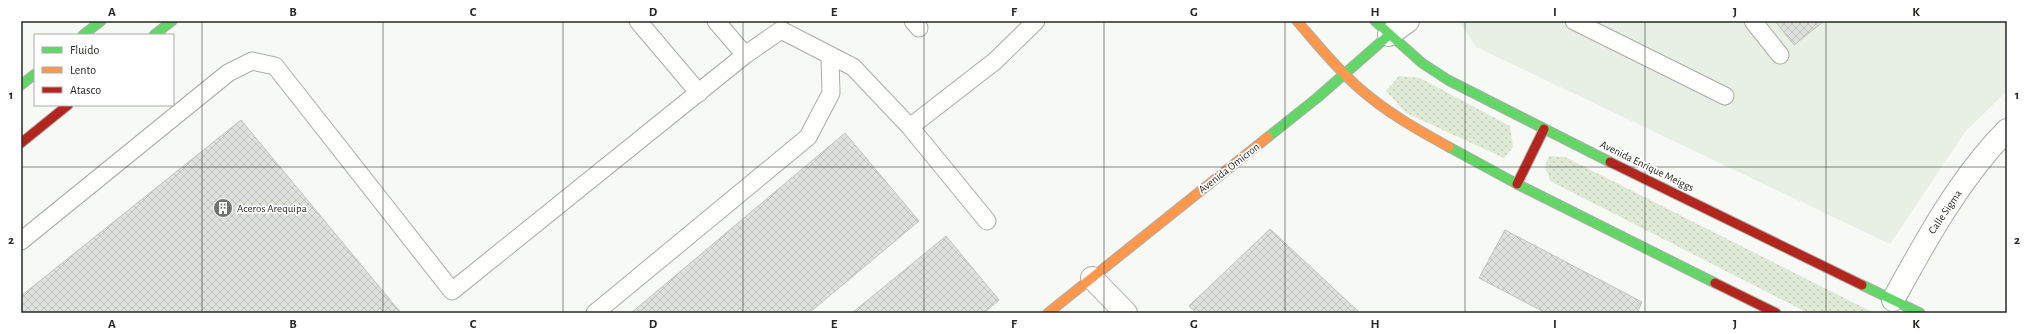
<svg xmlns="http://www.w3.org/2000/svg" width="2028" height="334" font-family="'Alegreya Sans',sans-serif">
  <style>
    .built { fill: #e8f0e3 }
    .grass { fill: url(#grass-dots) }
    .building { fill: url(#building-cross-hatch); stroke: #bfc2be }
    .lines { fill: none; stroke-linecap: round; stroke-linejoin: round }
    .lane-casing { stroke: #aaaca8; stroke-width: 19 }
    .street-casing { stroke: #aaaca8; stroke-width: 24 }
    .fast-casing { stroke: #aaaca8; stroke-width: 11 }
    .slow-casing { stroke: #aaaca8; stroke-width: 11 }
    .jam-casing { stroke: #aaaca8; stroke-width: 11 }
    .lane { stroke: #fefefd; stroke-width: 17 }
    .street { stroke: #fefefd; stroke-width: 22 }
    .fast { stroke: #63d668; stroke-width: 9 }
    .slow { stroke: #ff974d; stroke-width: 9 }
    .jam { stroke: #b3261e; stroke-width: 9 }
    .grid { fill: none; stroke: #262824; stroke-width: 1; stroke-opacity: 0.55 }
    .labels { text-anchor: middle; dominant-baseline: central; stroke-width: 3.5; stroke-linejoin: round; paint-order: stroke }
    .street-label { font-size: 11px; fill: #262824; stroke: #fff }
    .poi-label { font-size: 11px; fill: #262824; stroke: #fff; text-anchor: start }
    .neatline { fill: none; stroke: #262824; stroke-width: 1.5 }
    .grid-label { font-size: 13px; text-anchor: middle; font-weight: bold; fill: #262824 }
  </style>
  <defs>
    <pattern id="grass-dots" width="8" height="8" patternUnits="userSpaceOnUse"><rect width="8" height="8" fill="#dfead6"/><path d="M2 2h.1M6 6h.1" fill="none" stroke="#bfc9b8" stroke-width="1.8" stroke-linecap="round"/></pattern>
    <pattern id="building-cross-hatch" width="8" height="8" patternUnits="userSpaceOnUse"><rect width="8" height="8" fill="#dee1dc"/><path d="M0 0l8 8M0 8l8-8" fill="none" stroke="#bec1bd"/></pattern>
  </defs>
  <rect width="100%" height="100%" fill="#f7faf4"/>
  <!-- built -->
  <path class="built" d="M1460,21H2007V91L1965,132L1890,244L1476,47L1459,22Z"/>
  <!-- grass -->
  <path class="grass" d="M1399,76L1420,78L1510,126L1513,147L1504,158L1406,113L1386,91Z
    M1549,156L1565,157L1874,313H1808L1550,181L1545,166Z"/>
  <!-- building -->
  <path class="building" d="M1775,21H1824L1794,45Z
    M241,120L401,313H21V296Z
    M845,133L919,221L809,313H631Z
    M1270,229L1360,313H1197L1189,306Z
    M1505,230L1642,302L1637,313H1546L1479,278Z
    M946,236L999,300L984,313H852Z"/>
  <g class="lines">
    <defs>
      <path id="lane" d="M638,21L699,93
        M716,21L745,55
        M913,21L919,28
        M1574,21L1725,96
        M1753,21L1780,55
        M910,127L995,61L1036,21
        M21,241L228,73L252,61L275,66L452,291L745,55L781,30L853,67L910,127L987,221
        M595,313L808,137L831,93L830,56"/>
      <path id="street" d="M1389,35L1408,21
        M1092,278L1126,313
        M1893,300C1926,240 1959,179 2007,130"/>
      <path id="fast" d="M1375,21L1422,63L1448,80L1610,162
        M83,35L101,21
        M154,35L172,21
        M21,85L35,74
        M1268,137L1317,98L1389,35
        M1449,147L1517,184L1715,283
        M1862,285L1920,313"/>
      <path id="slow" d="M1297,21C1317,44 1336,68 1359,88C1386,112 1418,130 1449,147
        M1048,313L1268,137"/>
      <path id="jam" d="M21,143L68,105
        M1610,162L1862,285
        M1517,184L1544,129
        M1715,283L1776,313"/>
    </defs>
    <!-- lane casing -->
    <use href="#lane" class="lane-casing"/>
    <!-- street casing -->
    <use href="#street" class="street-casing"/>
    <!-- fast casing -->
    <use href="#fast" class="fast-casing"/>
    <!-- slow casing -->
    <use href="#slow" class="slow-casing"/>
    <!-- jam casing -->
    <use href="#jam" class="jam-casing"/>
    <!-- lane -->
    <use href="#lane" class="lane"/>
    <!-- street -->
    <use href="#street" class="street"/>
    <!-- fast -->
    <use href="#fast" class="fast"/>
    <!-- slow -->
    <use href="#slow" class="slow"/>
    <!-- jam -->
    <use href="#jam" class="jam"/>
  </g>
  <!-- grid -->
  <path class="grid" d="M202,21V313M383,21V313M563,21V313M743,21V313M924,21V313M1104,21V313M1285,21V313M1465,21V313M1645,21V313M1826,21V313M21,167H2007"/>
  <!-- icons -->
  <defs>
    <symbol id="building-disc" viewBox="-11 -11 22 22"><circle r="9.5" fill="#6f726d" stroke="#fff"/><path d="M-4-6H4V6H1V3H-1V6H-4ZM-2.5-4.3h1.7v1.8h-1.7ZM.8-4.3h1.7v1.8H.8ZM-2.5-1h1.7V.8h-1.7ZM.8-1h1.7V.8H.8Z" fill="#fff"/></symbol>
  </defs>
  <g fill-rule="evenodd">
    <use href="#building-disc" x="212" y="197" width="22" height="22"/>
  </g>
  <g class="labels">
    <!-- street labels -->
    <g class="street-label">
      <text transform="translate(1647 166) rotate(26)">Avenida Enrique Meiggs</text>
      <text transform="translate(1229 168) rotate(-38)">Avenida Omicron</text>
      <text transform="translate(1945 212) rotate(-56)">Calle Sigma</text>
    </g>
    <!-- poi labels -->
    <g class="poi-label">
      <text x="237" y="208">Aceros Arequipa</text>
    </g>
  </g>
  <!-- border -->
  <rect width="2028" height="334" fill="none" stroke="#ffffff" stroke-width="44"/>
  <!-- legend -->
  <rect x="34" y="34" width="140" height="72" fill="#ffffff" stroke="#a8a9a7"/>
  <rect x="42" y="47" width="20" height="6" fill="#63d668" stroke="#a8a9a7"/>
  <text x="70" y="54" font-size="12" fill="#262824">Fluido</text>
  <rect x="42" y="67" width="20" height="6" fill="#ff974d" stroke="#a8a9a7"/>
  <text x="70" y="74" font-size="12" fill="#262824">Lento</text>
  <rect x="42" y="87" width="20" height="6" fill="#b3261e" stroke="#a8a9a7"/>
  <text x="70" y="94" font-size="12" fill="#262824">Atasco</text>
  <rect x="22" y="22" width="1984" height="290" class="neatline"/>
  <g class="grid-label">
    <text x="112" y="16">A</text>
    <text x="293" y="16">B</text>
    <text x="473" y="16">C</text>
    <text x="653" y="16">D</text>
    <text x="834" y="16">E</text>
    <text x="1014" y="16">F</text>
    <text x="1194" y="16">G</text>
    <text x="1375" y="16">H</text>
    <text x="1555" y="16">I</text>
    <text x="1735" y="16">J</text>
    <text x="1916" y="16">K</text>
    <text x="11" y="99">1</text>
    <text x="2017" y="99">1</text>
    <text x="11" y="244">2</text>
    <text x="2017" y="244">2</text>
    <text x="112" y="328">A</text>
    <text x="293" y="328">B</text>
    <text x="473" y="328">C</text>
    <text x="653" y="328">D</text>
    <text x="834" y="328">E</text>
    <text x="1014" y="328">F</text>
    <text x="1194" y="328">G</text>
    <text x="1375" y="328">H</text>
    <text x="1555" y="328">I</text>
    <text x="1735" y="328">J</text>
    <text x="1916" y="328">K</text>
  </g>
</svg>
